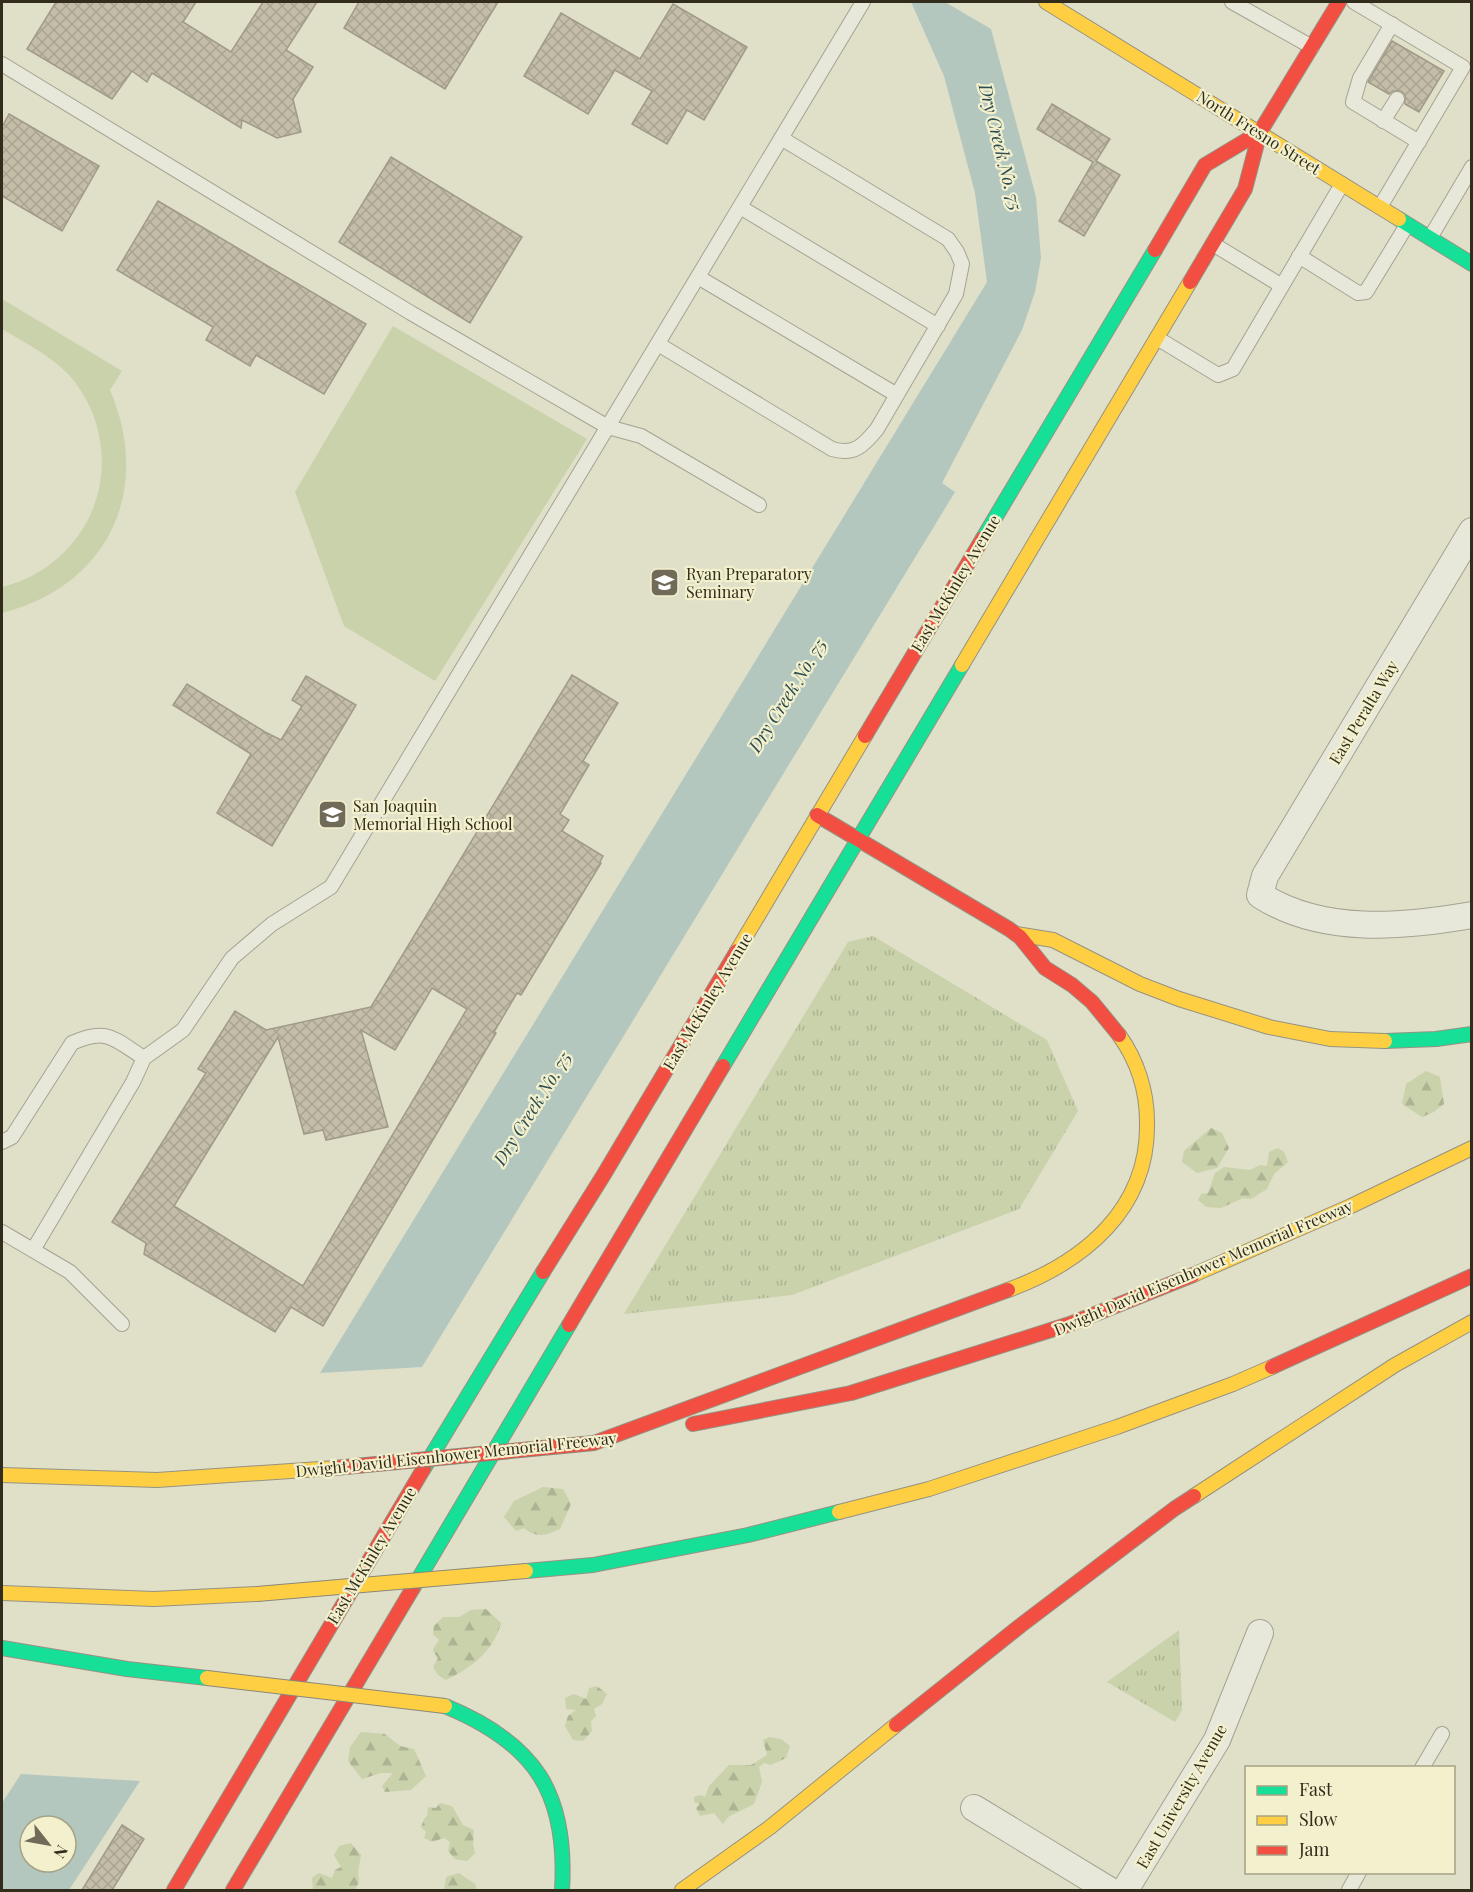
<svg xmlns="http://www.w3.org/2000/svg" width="1473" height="1892" font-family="'Playfair Display',serif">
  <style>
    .grass { fill: url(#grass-tufts) }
    .forest { fill: url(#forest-firs) }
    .pitch { fill: #c9d2ab }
    .water { fill: #b4c7bf; fill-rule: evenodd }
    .building { fill: url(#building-cross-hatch); stroke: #a09a88; stroke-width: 1.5; fill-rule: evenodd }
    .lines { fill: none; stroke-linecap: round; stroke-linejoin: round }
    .lane-casing { stroke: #a5a292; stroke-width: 16 }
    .street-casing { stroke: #a5a292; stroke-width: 28 }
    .fast-casing { stroke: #959282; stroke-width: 16 }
    .slow-casing { stroke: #959282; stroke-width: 16 }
    .jam-casing { stroke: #959282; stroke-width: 16 }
    .lane { stroke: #e8e8da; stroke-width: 14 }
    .street { stroke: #e8e8da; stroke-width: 26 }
    .fast { stroke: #16e098; stroke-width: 14 }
    .slow { stroke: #ffcf43; stroke-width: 14 }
    .jam { stroke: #f24e42; stroke-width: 14 }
    .slow-bridge-casing { stroke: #8a8879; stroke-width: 16; stroke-linecap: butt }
    .jam-bridge-casing { stroke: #8a8879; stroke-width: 16; stroke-linecap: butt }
    .slow-bridge { stroke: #ffcf43; stroke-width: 14 }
    .jam-bridge { stroke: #f24e42; stroke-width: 14 }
    .labels { text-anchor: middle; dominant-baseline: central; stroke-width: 4.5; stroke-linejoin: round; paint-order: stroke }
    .street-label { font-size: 16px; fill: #322c1c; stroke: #f3f0cd }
    .poi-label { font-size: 16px; fill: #322c1c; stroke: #f3f0cd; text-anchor: start }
    .water-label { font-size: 18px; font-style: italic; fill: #2b4c52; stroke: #f3f0cd }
  </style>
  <defs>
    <pattern id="grass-tufts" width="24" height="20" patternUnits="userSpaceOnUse" patternTransform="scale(1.5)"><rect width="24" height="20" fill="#c9d2ab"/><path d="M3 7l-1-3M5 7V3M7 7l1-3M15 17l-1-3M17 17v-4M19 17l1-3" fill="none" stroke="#adb493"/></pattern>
    <pattern id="forest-firs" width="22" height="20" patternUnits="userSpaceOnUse" patternTransform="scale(1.5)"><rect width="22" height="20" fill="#c9d2ab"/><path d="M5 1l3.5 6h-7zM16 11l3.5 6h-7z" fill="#adb493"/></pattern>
    <pattern id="building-cross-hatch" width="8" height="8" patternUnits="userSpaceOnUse" patternTransform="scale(1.5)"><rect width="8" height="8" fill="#c4bea9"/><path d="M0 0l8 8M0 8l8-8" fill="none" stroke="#a9a391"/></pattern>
  </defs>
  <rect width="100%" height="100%" fill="#e0dfc8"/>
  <!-- grass -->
  <path class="grass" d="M873,936L1047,1040L1078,1111L1019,1209L792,1295L624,1314L848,942Z
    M1179,1630L1182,1710L1175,1722L1107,1682Z"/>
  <!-- forest -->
  <path class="forest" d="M1426,1071L1440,1077L1444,1104L1434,1112L1422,1117L1402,1104L1406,1084Z
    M1211,1128L1222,1133L1229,1148L1217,1168L1197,1173L1182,1162L1184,1151Z
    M1278,1148L1284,1152L1288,1162L1274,1174L1267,1189L1251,1199L1243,1198L1221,1208L1206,1207L1198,1200L1201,1194L1208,1193L1215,1173L1224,1167L1250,1170L1260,1165L1267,1166L1269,1152Z
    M543,1487L563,1489L571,1504L560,1529C546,1535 537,1539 524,1528L516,1531L504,1517L514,1501Z
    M486,1609L501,1623C494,1651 471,1668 446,1680L438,1675L433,1667L438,1658L434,1653L433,1649L439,1640L433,1634L434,1626L443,1617H459L471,1610Z
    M597,1686L607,1694L602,1704L594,1709L596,1716L591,1721L592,1731L583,1741L573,1740L565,1726L568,1716L576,1710L566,1709L565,1698L574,1694L586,1699L589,1688Z
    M361,1732L385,1734L400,1746L414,1749L426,1776L411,1790L385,1792L382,1786L393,1773H381L362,1779L348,1761L350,1747Z
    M769,1737L781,1739L790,1746L786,1758L771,1765L764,1763L759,1767L762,1782L754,1804L728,1817L723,1824L714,1813L700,1816L696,1808L700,1804L694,1802V1797L700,1795L705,1797L709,1786L729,1765H751L767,1755L763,1740Z
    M440,1803L452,1806L463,1825L474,1830L473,1843L475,1853L467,1861L455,1859L448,1851L450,1842L444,1838L432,1842L424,1838L426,1832L421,1827L424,1819L427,1816L428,1807L436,1808Z
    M351,1843L361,1855L358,1872L359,1882L355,1890H313L312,1878L319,1873L332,1878L335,1870L341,1867L334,1855L339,1846Z
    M459,1873L475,1884L477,1890H444L446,1877Z"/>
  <!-- pitch -->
  <path class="pitch" d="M2,299L122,371L110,390C153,491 108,586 2,613V587C94,564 132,459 75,382C56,358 27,344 2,329Z
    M393,326L587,439L435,681L344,626L295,492Z"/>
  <!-- water -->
  <path class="water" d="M911,2H945L991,29L1036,197L1041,258L1035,292L1022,330L942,483L955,492L422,1367L320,1373L987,282L975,193L944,76Z
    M21,1774L140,1781L69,1890H2V1803ZM30,1826H66V1862H30Z"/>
  <!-- building -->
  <path class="building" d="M56,2H196L183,22L231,52L263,2H317L286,50L313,67L293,99L301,132L277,138L242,120L241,128L152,73L147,82L132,71L112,99L27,49Z
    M359,2H498L445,89L344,28Z
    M673,4L747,47L704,120L687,110L667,144L632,124L652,91L615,70L588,114L524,76L561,13L640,59Z
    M1392,41L1444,71L1419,112L1405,104V95L1401,91H1393L1389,94L1368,82Z
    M1052,104L1110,139L1096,161L1120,175L1084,236L1059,221L1093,162L1037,129Z
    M9,114L99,166L62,231L2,196V127Z
    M391,157L522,237L470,323L339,242Z
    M158,201L366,324L324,394L256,355L250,366L206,340L213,327L117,270Z
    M572,675L618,703L583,761L589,765L560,814L569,820L562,831L603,856L600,862L601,863L521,995L517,993L494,1032L496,1033L323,1326L291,1307L275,1332L144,1254L146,1243L112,1222L206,1073L198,1069L235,1011L266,1030L371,1007ZM432,988L467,1009L303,1286L174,1206L278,1037L304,1134L323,1130L326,1140L388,1127L361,1030L395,1050Z
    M306,676L356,705L272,846L217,813L251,754L173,705L187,684L265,732L281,740L302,706L292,700Z
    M122,1825L144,1839L112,1890H82Z"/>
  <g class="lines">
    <defs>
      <path id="lane" d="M1232,2L1312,47
        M1354,2L1463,67L1380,207
        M1392,24L1360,78L1353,102L1419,142
        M2,64L411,313L608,427L641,436L759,505
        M1383,121L1397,99
        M740,207L938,326
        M1430,238L1472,167
        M1213,244L1282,286
        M1299,256L1358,293L1366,292L1407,225
        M698,277L897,395
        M1157,338L1218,375L1233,369L1342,184
        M658,344L832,449C854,456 864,445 877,429L956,294L962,264L957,252L948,239L781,138
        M2,1142L12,1137L72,1043C107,1027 114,1039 144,1058L183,1030L232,958L272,924L331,887L863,2
        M2,1232L70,1272L122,1324
        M33,1250L133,1082L144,1058
        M1422,1768L1442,1734
        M1349,1890L1359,1872"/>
      <path id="street" d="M1472,531L1265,876L1260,895C1322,935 1403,927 1472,915
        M974,1808L1109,1890
        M1125,1890L1217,1740L1260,1633"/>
      <path id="fast" d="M1399,219L1472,264
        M983,538L1155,250
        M1385,1041L1436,1039L1472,1034
        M723,1066L962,665
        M424,1468L543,1272
        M526,1571L593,1565L748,1535L839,1512
        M413,1588L569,1325
        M2,1648L127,1669L207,1678
        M445,1706C535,1743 568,1793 562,1890"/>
      <path id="slow" d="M1046,2L1399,219
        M962,665L1190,282
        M1016,934L1053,940L1140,984L1179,999L1269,1027L1330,1039L1385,1041
        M737,951L865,736
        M1193,1275L1351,1206L1472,1148
        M1008,1290C1084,1262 1149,1209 1147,1122C1147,1091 1137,1060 1119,1035
        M2,1475L157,1480L335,1468
        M1194,1496L1395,1365L1472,1322
        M839,1512L929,1489L1117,1427L1233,1384L1272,1367
        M2,1593L154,1599L257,1594
        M682,1890L769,1828L896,1725"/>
      <path id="jam" d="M1155,250L1205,165L1260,132
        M1190,282L1245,189L1260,132L1339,2
        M865,736L983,538
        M817,815L1009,929L1020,937L1045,968L1072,985L1092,1002L1119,1035
        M543,1272L603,1176L737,951
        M569,1325L723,1066
        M1272,1367L1472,1276
        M693,1424L851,1393L1070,1324L1193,1275
        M594,1443L1008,1290
        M896,1725L1020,1626L1174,1509L1194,1496
        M174,1890L424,1468
        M233,1890L413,1588"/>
    </defs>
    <!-- lane casing -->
    <use href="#lane" class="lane-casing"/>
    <!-- street casing -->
    <use href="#street" class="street-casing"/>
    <!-- fast casing -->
    <use href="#fast" class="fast-casing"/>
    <!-- slow casing -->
    <use href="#slow" class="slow-casing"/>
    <!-- jam casing -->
    <use href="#jam" class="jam-casing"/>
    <!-- lane -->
    <use href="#lane" class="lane"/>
    <!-- street -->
    <use href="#street" class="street"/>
    <!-- fast -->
    <use href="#fast" class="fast"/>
    <!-- slow -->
    <use href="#slow" class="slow"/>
    <!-- jam -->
    <use href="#jam" class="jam"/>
    <defs>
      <path id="slow-bridge" d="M257,1594L526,1571
        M207,1678L445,1706"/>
      <path id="jam-bridge" d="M335,1468L594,1443"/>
    </defs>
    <!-- slow-bridge casing -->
    <use href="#slow-bridge" class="slow-bridge-casing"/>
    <!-- jam-bridge casing -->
    <use href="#jam-bridge" class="jam-bridge-casing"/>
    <!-- slow-bridge -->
    <use href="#slow-bridge" class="slow-bridge"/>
    <!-- jam-bridge -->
    <use href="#jam-bridge" class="jam-bridge"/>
  </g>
  <!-- icons -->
  <defs>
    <symbol id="school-square" viewBox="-11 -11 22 22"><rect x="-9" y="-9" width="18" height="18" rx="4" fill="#6f6b58" stroke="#f3f0cd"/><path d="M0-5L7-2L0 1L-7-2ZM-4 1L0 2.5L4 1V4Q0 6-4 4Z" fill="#fff"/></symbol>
  </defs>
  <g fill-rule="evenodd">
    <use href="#school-square" x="648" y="566" width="33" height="33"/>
    <use href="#school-square" x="316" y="798" width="33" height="33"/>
  </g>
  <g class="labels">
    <!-- street labels -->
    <g class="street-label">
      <text transform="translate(1259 132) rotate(32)">North Fresno Street</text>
      <text transform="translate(955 583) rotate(-59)">East McKinley Avenue</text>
      <text transform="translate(1363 712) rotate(-59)">East Peralta Way</text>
      <text transform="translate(707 1001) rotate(-59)">East McKinley Avenue</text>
      <text transform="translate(1203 1267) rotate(-23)">Dwight David Eisenhower Memorial Freeway</text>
      <text transform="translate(456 1454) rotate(-6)">Dwight David Eisenhower Memorial Freeway</text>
      <text transform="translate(371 1555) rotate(-59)">East McKinley Avenue</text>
      <text transform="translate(1181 1796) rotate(-60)">East University Avenue</text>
    </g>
    <!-- poi labels -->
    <g class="poi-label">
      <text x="686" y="573">Ryan Preparatory<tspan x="686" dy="18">Seminary</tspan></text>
      <text x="353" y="805">San Joaquin<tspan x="353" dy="18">Memorial High School</tspan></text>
    </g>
    <!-- water labels -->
    <g class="water-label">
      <text transform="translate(1001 147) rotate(76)">Dry Creek No. 75</text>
      <text transform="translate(787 695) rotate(-58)">Dry Creek No. 75</text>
      <text transform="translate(532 1108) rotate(-58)">Dry Creek No. 75</text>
    </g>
  </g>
  <!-- border -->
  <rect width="1473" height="1892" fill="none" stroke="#322c1c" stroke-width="6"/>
  <!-- legend -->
  <rect x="1245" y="1766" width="210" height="108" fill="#f3f0cd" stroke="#a6a286" stroke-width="1.5"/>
  <rect x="1257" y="1786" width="30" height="9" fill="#16e098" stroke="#a6a286" stroke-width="1.5"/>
  <text x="1299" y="1796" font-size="18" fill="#322c1c">Fast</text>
  <rect x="1257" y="1816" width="30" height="9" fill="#ffcf43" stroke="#a6a286" stroke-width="1.5"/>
  <text x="1299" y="1826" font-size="18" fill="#322c1c">Slow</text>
  <rect x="1257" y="1846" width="30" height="9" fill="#f24e42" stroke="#a6a286" stroke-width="1.5"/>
  <text x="1299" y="1856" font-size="18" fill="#322c1c">Jam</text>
  <!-- north arrow -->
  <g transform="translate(48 1844) rotate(121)"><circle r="28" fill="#f3f0cd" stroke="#a6a286" stroke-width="1.5"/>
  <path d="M0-4.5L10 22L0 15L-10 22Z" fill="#6f6b58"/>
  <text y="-9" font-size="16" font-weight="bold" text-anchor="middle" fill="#322c1c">N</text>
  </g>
</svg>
